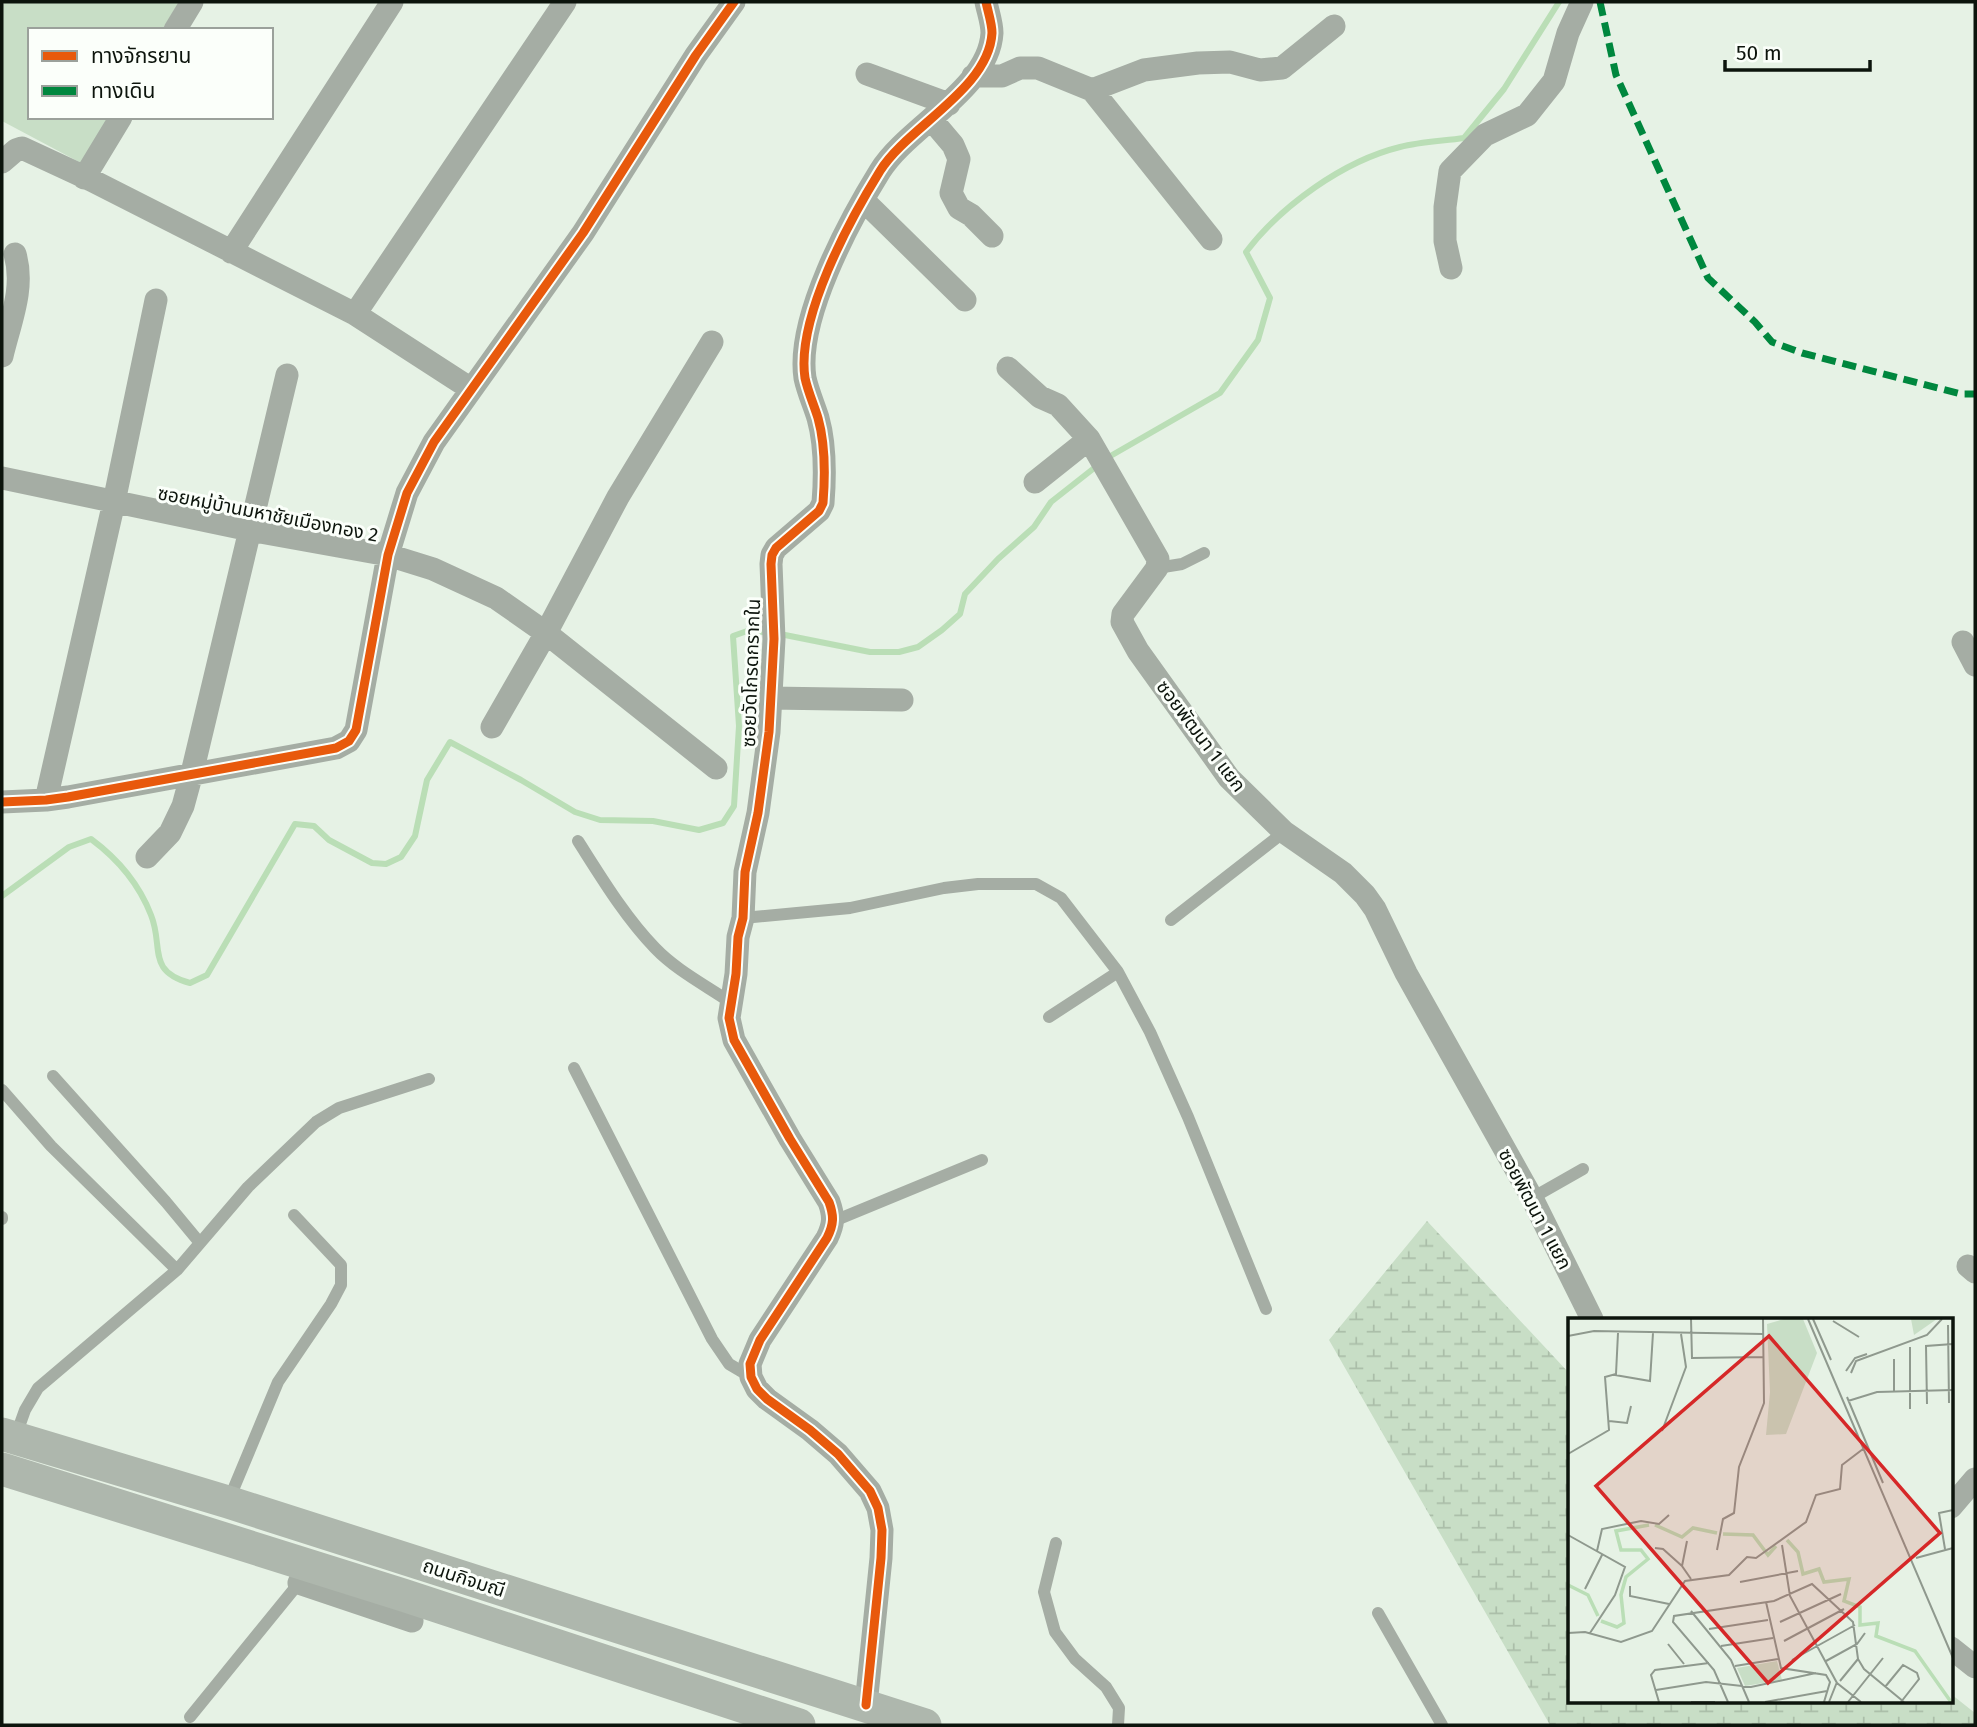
<svg xmlns="http://www.w3.org/2000/svg" width="1977" height="1727" font-family="'Fira Sans','Noto Sans Thai',sans-serif">
  <style>
    .green { fill: #c8dec6 }
    .wetland { fill: url(#wetland-marsh) }
    .lines { fill: none; stroke-linecap: round; stroke-linejoin: round }
    .stream { stroke: #badeb6; stroke-width: 6 }
    .lane { stroke: #a5ada4; stroke-width: 12 }
    .street { stroke: #a5ada4; stroke-width: 23 }
    .secondary { stroke: #aeb7ad; stroke-width: 33 }
    .quiet { stroke: #00873e; stroke-width: 7; stroke-dasharray: 14 7; stroke-linecap: butt }
    .cycleway-casing { stroke: #fbfffa; stroke-width: 13 }
    .cycleway { stroke: #e8590c; stroke-width: 9 }
    .labels { text-anchor: middle; dominant-baseline: central; stroke-width: 6; stroke-linejoin: round; paint-order: stroke }
    .street-label { font-size: 19px; fill: #0c140c; stroke: #fbfffa }
    .inset-river { fill: none; stroke: #badeb6; stroke-width: 3.5 }
    .inset-road { fill: none; stroke: #8f998e; stroke-width: 2 }
    .view { fill: #d62828; fill-opacity: 0.15; stroke: #d62828; stroke-width: 3.5 }
    .inset-edge { fill: none; stroke: #0c140c; stroke-width: 3.5 }
  </style>
  <defs>
    <pattern id="wetland-marsh" width="20" height="14" patternUnits="userSpaceOnUse" patternTransform="scale(1.75)"><rect width="20" height="14" fill="#c8dec6"/><path d="M1 5h8M5 5V1M11 12h8M15 12V8" fill="none" stroke="#abbea9"/></pattern>
  </defs>
  <rect width="100%" height="100%" fill="#e6f2e5"/>
  <!-- green -->
  <path class="green" d="M5,2H179L162,30H30V117H109L81,163L2,121V6Z"/>
  <!-- wetland -->
  <path class="wetland" d="M1427,1221L1569,1373V1701H1951V1694L1975,1713V1725H1550L1329,1340Z"/>
  <g class="lines">
    <!-- stream -->
    <path class="stream" d="M1107,458L1220,393L1258,340L1270,298L1246,252C1281,206 1343,161 1400,147C1420,142 1443,141 1464,138L1504,89L1559,2
      M780,634L870,652H899L918,647L942,630L960,614L965,594L998,559L1034,527L1051,502L1098,465
      M2,896L69,847L91,839C118,859 139,884 151,915C164,947 146,971 190,983L207,975L295,824L314,826L329,840L372,863L386,864L401,857L415,836L427,780L450,742L521,780L575,812L600,820L653,821L699,830L723,823L734,806L739,726L733,636L750,630L769,633"/>
    <!-- lane -->
    <path class="lane" d="M1157,568L1182,564L1204,553
      M578,841C601,877 625,917 655,948C676,970 705,985 730,1002
      M743,918L850,908L944,888L978,884H1036L1061,898L1118,972L1150,1032L1188,1117L1266,1309
      M1171,920L1284,832
      M1049,1017L1118,972
      M574,1068L712,1339L729,1364L751,1377
      M53,1076L166,1202L200,1243
      M2,1090L51,1146L177,1270
      M1532,1198L1583,1169
      M2,1219V1217
      M834,1221L982,1160
      M15,1438L25,1410L38,1388L177,1270L248,1187L316,1122L339,1108L429,1079
      M228,1502L278,1382L331,1304L341,1285V1265L294,1215
      M1056,1543L1044,1592L1055,1632L1075,1659L1106,1687L1119,1708L1118,1725
      M1378,1613L1442,1725
      M190,1717L299,1583"/>
    <!-- street -->
    <path class="street" d="M175,30L192,2
      M867,74L949,104
      M973,76H1002L1020,68H1038L1092,90L1211,239
      M1092,90L1144,70L1198,63L1230,62L1260,70L1282,68L1334,26
      M931,119L953,145L959,159L951,193L959,208L971,215L992,236
      M2,162L16,150L22,148L91,180L355,314L471,389
      M84,178L121,117
      M863,200L965,300
      M231,252L392,2
      M1451,268L1445,241V207L1450,171L1485,135L1527,115L1554,81L1568,33L1582,2
      M355,314L565,2
      M2,356C10,322 25,288 15,254
      M1008,368L1040,397L1058,405L1089,439L1158,559L1157,568L1123,614L1122,622L1138,651L1229,778L1284,832L1343,873L1365,895L1375,909L1406,973L1532,1198L1592,1319
      M2,478L250,530L388,555L433,569L496,598L546,633L716,768
      M1035,482L1089,439
      M1963,642L1975,665
      M770,698L902,700
      M492,727L546,633L618,497L712,342
      M46,800L114,502L156,300
      M2,802L46,800L68,797L336,748L349,741L356,730L388,555L407,493L434,442L583,233L696,55L734,2
      M147,857L170,833L183,806L192,773L287,375
      M1968,1266L1975,1272
      M1951,1507L1975,1479
      M307,1565L299,1583L412,1621
      M1951,1648L1975,1667
      M866,1705L881,1558L882,1530L878,1508L870,1491L838,1454L810,1430L767,1399L757,1389L751,1377L750,1364L760,1340L827,1238C834,1224 834,1216 829,1202L790,1139L734,1040L729,1018L736,974L738,937L743,918L745,872L758,813L769,732L774,639L771,564L772,555L776,548L819,511L823,503C825,478 825,443 818,418C814,405 808,392 805,378C796,319 849,221 880,171C907,127 989,89 992,33C992,23 988,12 986,2"/>
    <!-- secondary -->
    <path class="secondary" d="M2,1434L228,1502L925,1725
      M2,1469L403,1595L799,1725"/>
    <!-- quiet -->
    <path class="quiet" d="M1600,2L1616,75L1708,278L1755,322L1772,342L1802,353L1961,394H1975"/>
    <defs>
      <path id="cycleway" d="M2,802L46,800L68,797L336,748L349,741L356,730L388,555L407,493L434,442L583,233L696,55L734,2
        M866,1705L881,1558L882,1530L878,1508L870,1491L838,1454L810,1430L767,1399L757,1389L751,1377L750,1364L760,1340L827,1238C834,1224 834,1216 829,1202L790,1139L734,1040L729,1018L736,974L738,937L743,918L745,872L758,813L769,732L774,639L771,564L772,555L776,548L819,511L823,503C825,478 825,443 818,418C814,405 808,392 805,378C796,319 849,221 880,171C907,127 989,89 992,33C992,23 988,12 986,2"/>
    </defs>
    <!-- cycleway casing -->
    <use href="#cycleway" class="cycleway-casing"/>
    <!-- cycleway -->
    <use href="#cycleway" class="cycleway"/>
  </g>
  <g class="labels">
    <!-- street labels -->
    <g class="street-label">
      <text transform="translate(268 514) rotate(11)">ซอยหมู่บ้านมหาชัยเมืองทอง 2</text>
      <text transform="translate(751 673) rotate(-88)">ซอยวัดโกรดกรากใน</text>
      <text transform="translate(1201 736) rotate(53)">ซอยพัฒนา 1 แยก</text>
      <text transform="translate(1535 1209) rotate(62)">ซอยพัฒนา 1 แยก</text>
      <text transform="translate(464 1578) rotate(18)">ถนนกิจมณี</text>
    </g>
  </g>
  <!-- overview -->
  <g transform="translate(1568 1318)">
    <rect width="385" height="385" fill="#e6f2e5"/>
    <path d="M209,343L214,362L177,368L169,350Z" fill="#c8dec6"/>
    <path d="M216,1H235L249,35L218,116L198,117L202,74L199,6Z" fill="#c8dec6"/>
    <path d="M343,1H369L346,17Z" fill="#c8dec6"/>
    <path class="inset-river" d="M87,207L114,219L125,210L149,215M155,216L185,217L200,237L208,228M219,222L230,234L235,256L251,251L256,264L281,261L276,283L292,289V307L310,305L308,318L347,333L383,384M0,267L20,277L30,298M33,303L49,309L56,305L53,277L58,259L80,241L73,232H53L48,213L81,207"/>
    <path class="inset-road" d="M123,1L124,40L195,39M240,1L385,340M245,1L263,42M265,3L291,19M380,7L381,85M0,18L26,13L195,16M342,29V91M326,41V73M278,53L287,40L299,36M283,55L288,43L359,17L374,1M47,57L82,63L85,15M279,79L315,165M280,83L309,74L385,72M359,86L358,28L385,26M41,103L59,105L63,88M94,113L118,49L113,16M0,136L41,112L37,59L48,56L50,15M0,217L57,249L47,277L22,315M119,223L114,248L123,261M214,227L222,278L269,365L293,384M87,230L95,231L114,248M377,231L371,195L385,192M149,232L155,201L166,195L171,149L196,85L195,1M29,233L34,211L73,203L91,206L101,197M348,240L385,230M172,264L230,253M62,268V278L101,286M17,271L34,237M198,284L213,350L258,357L262,364L256,384M123,293L163,342L181,384M212,304L273,276M141,311L200,302M0,315L17,314L53,324L84,313L117,263L161,257L179,239L188,240L238,204L248,177L272,171L274,147L295,131M216,323L276,291M100,326L116,346M153,328L205,320M224,342L287,307M258,343L289,326L297,315M167,348L210,341M272,363L290,341M317,369L335,347L349,355L351,361L333,384M88,372L138,364L183,369L248,355M91,384L83,357L87,352L141,345M123,384H147M160,384L146,352L105,304L106,298L206,283L244,266L285,304L290,341L296,351L336,384M197,384L259,373M261,384L269,364M280,384L315,340"/>
    <path class="view" d="M201,18L372,215L200,365L28,168Z"/>
    <rect width="385" height="385" class="inset-edge"/>
  </g>
  <!-- border -->
  <rect width="1977" height="1727" fill="none" stroke="#0c140c" stroke-width="7"/>
  <!-- legend -->
  <rect x="28" y="28" width="245" height="91" fill="#fbfffa" stroke="#9ba19b" stroke-width="2"/>
  <rect x="42" y="51" width="35" height="10" fill="#e8590c" stroke="#9ba19b" stroke-width="2"/>
  <text x="91" y="63" font-size="21" fill="#0c140c">ทางจักรยาน</text>
  <rect x="42" y="86" width="35" height="10" fill="#00873e" stroke="#9ba19b" stroke-width="2"/>
  <text x="91" y="98" font-size="21" fill="#0c140c">ทางเดิน</text>
  <!-- scale -->
  <path d="M1725 60v10h145v-10" fill="none" stroke="#0c140c" stroke-width="3.5"/>
  <text x="1736" y="60" font-size="21" fill="#0c140c" stroke="#fbfffa" stroke-width="5" paint-order="stroke">50 m</text>
</svg>
